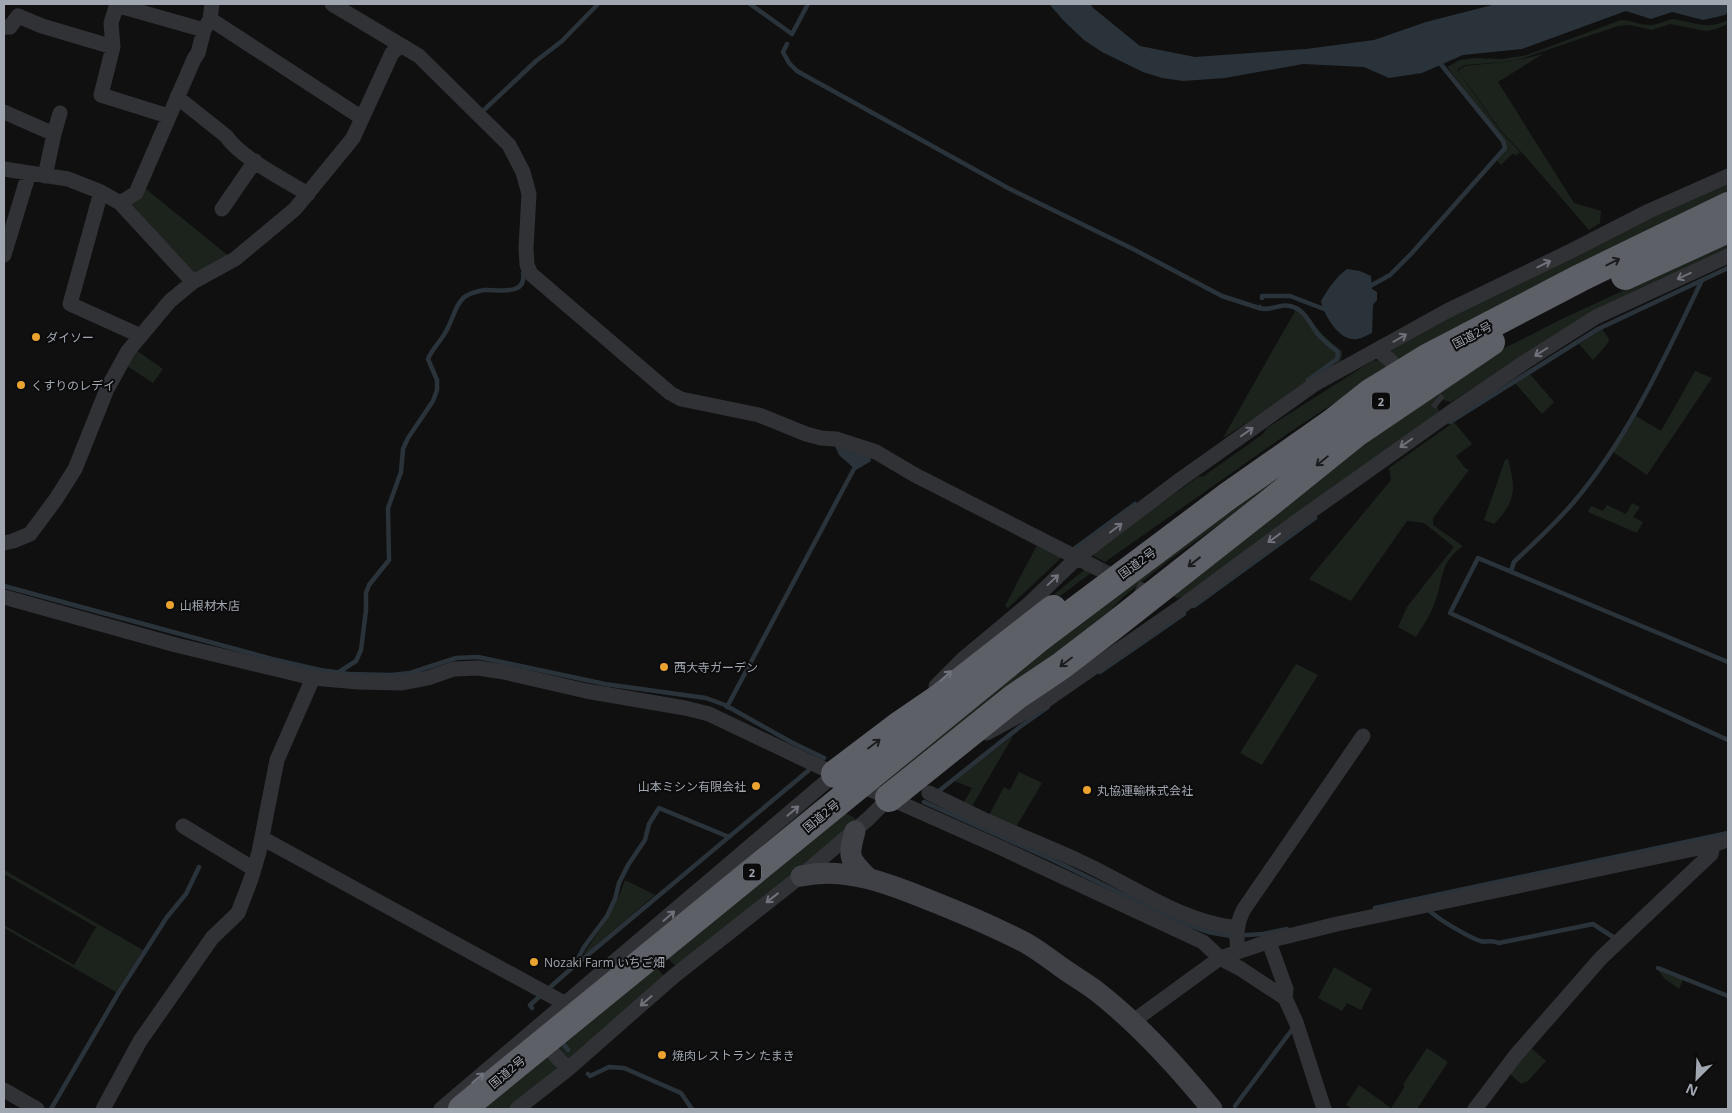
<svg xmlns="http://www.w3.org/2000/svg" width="1732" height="1113" font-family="'Open Sans','Noto Sans JP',sans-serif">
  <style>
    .green { fill: #1c231d }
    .water { fill: #2a3339 }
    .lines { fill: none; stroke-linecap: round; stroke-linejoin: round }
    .stream { stroke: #2a3339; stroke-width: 4.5 }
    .street-tunnel { stroke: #2d2e31; stroke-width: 15; stroke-dasharray: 15 8; stroke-linecap: butt }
    .street { stroke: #313236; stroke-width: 15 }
    .secondary { stroke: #3f4146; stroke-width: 21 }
    .highway { stroke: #5d6067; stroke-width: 28 }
    .highway-bridge { stroke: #5d6067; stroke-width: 28 }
    .oneway { stroke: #1b1c1e }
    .oneway2 { stroke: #6f727a }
    .poi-dot { fill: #eaa32e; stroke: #0b0b0c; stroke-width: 2 }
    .labels { text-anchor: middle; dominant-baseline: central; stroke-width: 4; stroke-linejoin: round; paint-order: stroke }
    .shield { fill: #0b0b0c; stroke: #747880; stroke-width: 1 }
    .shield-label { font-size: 11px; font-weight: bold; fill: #a1a7b1 }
    .street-label { font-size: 12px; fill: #a1a7b1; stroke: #0b0b0c }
    .poi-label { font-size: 12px; fill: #a1a7b1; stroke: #0b0b0c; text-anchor: start }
  </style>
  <rect width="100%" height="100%" fill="#101011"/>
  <!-- green -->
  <path class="green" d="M1674,19C1696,23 1707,30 1728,20V24L1716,29L1706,31L1670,24L1652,30L1630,25L1618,26L1514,61L1465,65L1457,70L1501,132L1520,152L1517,155L1512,154L1501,165L1496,160L1506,147L1504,141L1447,67L1460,60L1476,58L1502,59L1527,55L1621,20C1631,20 1639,25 1650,25C1658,25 1666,20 1674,19Z
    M1543,54L1498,82L1574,203L1601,211L1600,223L1589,230L1526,157L1502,132L1458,71L1465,66L1514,61Z
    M1728,182V195L1422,350L1331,405L1287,434L1105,562L1094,556V551L1198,477L1204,476L1263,434L1267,428L1372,361L1382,360L1390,351L1450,317L1652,217Z
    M146,189L230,257L195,277L129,209L132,202Z
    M1728,242V252L1554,337L1451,402L1443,400L1437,404L1439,410L1438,413L1186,596L1178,598L1172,596L1313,478L1497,352L1564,318Z
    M1298,306C1306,313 1310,320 1317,328C1324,337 1333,344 1342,351V356L1340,363L1223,438Z
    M1602,329L1609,339L1608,343L1593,360L1579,344Z
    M136,350L163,369L153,383L127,366Z
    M1695,371L1712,378L1647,475L1613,452L1636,416L1661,431Z
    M1530,374L1554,402L1542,414L1515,383Z
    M1454,422L1472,444L1456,456L1465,468L1469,470L1433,518V525L1463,546C1439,563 1444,578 1435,602C1431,614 1423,626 1416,637L1398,627L1407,607L1454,547L1424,523L1407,521L1351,601L1309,579L1391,480L1389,468Z
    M1508,459C1516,488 1516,502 1494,524L1484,520L1505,460Z
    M1270,481L1274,482L1270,488L1168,561L1122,598L1074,649L893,783L882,786L854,773Z
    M1632,503L1640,507L1633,517L1643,522L1637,533L1588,512L1591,506L1603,511L1607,505L1626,514Z
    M1037,545L1062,557L1008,608L1005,606Z
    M1084,570H1095L964,668Z
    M1296,664L1318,675L1262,765L1240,753Z
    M1013,736L971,808L963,804L972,788L954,781Z
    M1019,772L1042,783L1015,829L988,817L1004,787L1010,790Z
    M819,799L855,818V822L680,966L674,965L653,940V935Z
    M4,870L143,950L116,992L4,928V925L74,965L96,927L4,874Z
    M625,880L655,895L586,954L584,953C601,929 615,909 625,880Z
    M640,949L664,976L568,1060L540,1030Z
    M1334,967L1372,989L1361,1010L1347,1003L1342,1011L1318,998Z
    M1657,969L1683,980L1679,989L1665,979Z
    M1529,1046L1546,1061L1528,1081L1521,1084L1510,1074Z
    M1427,1048L1448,1062L1417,1109H1353L1346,1105L1359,1085L1391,1108L1404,1088V1083Z
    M549,1052L559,1069L508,1109H479Z"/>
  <!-- water -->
  <path class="water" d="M1049,4H1091L1092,7L1140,46L1195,57L1306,49L1374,40L1426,22L1496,4H1728V12L1725,15L1703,20L1672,12L1651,19L1626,11L1522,49L1463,55L1422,73L1389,78L1364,67L1303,64L1225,78L1183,81L1162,78L1143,72L1102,52L1084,40L1063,20Z
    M1347,269L1360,271L1371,276L1372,289L1377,292V300L1373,305L1372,333C1366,336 1359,340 1353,339C1338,339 1323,313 1321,301C1328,289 1336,277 1347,269Z
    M834,444L870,456L871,461L856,470L839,455Z"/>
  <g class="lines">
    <!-- stream -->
    <path class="stream" d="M750,4L792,34L808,4
      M787,44L783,52L789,63L797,71L1008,188L1133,249L1222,296L1259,308L1260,307
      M485,109L536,61L562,41L598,4
      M1372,285L1390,275L1411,254L1505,148L1503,141L1439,62
      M1262,298V296H1290L1324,309
      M1259,308C1273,312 1277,303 1290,306C1304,309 1309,322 1317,333C1323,340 1330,346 1337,351L1338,354L1337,359L1308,380
      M1450,422L1598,329L1728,268
      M1074,549L1135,504
      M1511,571L1514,562C1534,543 1555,524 1573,503C1629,437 1665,357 1702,280
      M4,586L272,659L320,670L349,674L391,675L410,673L456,658L478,657L605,684L706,698L725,705L791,742L824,758
      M1194,606L1315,518
      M1728,662L1478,558L1450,613L1728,740
      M339,672L356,661L361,650L366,610V593L369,585L389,560L388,508L401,472L403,449L408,438L433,401L437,390V380L428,359C432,349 440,342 445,333C452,323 455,303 466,296C471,293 479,291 484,290C497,289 527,297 523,273
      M1100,672L1184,614
      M727,707L856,465
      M940,790L1021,726L1048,707
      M924,802L1053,860L1177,921L1208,932L1231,936L1263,934
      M1375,908L1728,833
      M1429,910C1437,919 1469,937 1480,941C1488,943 1490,939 1499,943L1593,924L1613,937
      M1264,936L1263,934L1287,929
      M577,964L809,770
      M1658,968L1728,996
      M532,1008L530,1005L574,966L584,947L607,916L615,899L619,883L628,865L645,840L649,824L659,808L729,837
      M561,1041L568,1050
      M588,1074L590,1076L609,1067L624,1068L681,1093L692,1109
      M1235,1106L1291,1031
      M51,1109L119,992L167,917L186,894L199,867"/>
    <!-- street-tunnel -->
    <path class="street-tunnel" d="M1418,385L1440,403
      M1095,567L1157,598"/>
    <!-- street -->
    <path class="street" d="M117,4L111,23L113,47L101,95L168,116
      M332,4L419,56L509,145L523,172L529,194L526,248L527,265L531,274L670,393L681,399L759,415L806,434L821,438L836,439L876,452L915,475L1095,567
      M116,5L204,30
      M210,19L362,118
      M4,27H10L18,16L42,26L113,47
      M177,97L226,136C241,158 285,180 308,194
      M4,112L54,134L45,176
      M54,134L60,113
      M4,169L68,179L101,192L120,203L193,282L235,259L295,209L353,138L392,53L400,46
      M101,192L70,304L141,336
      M120,203L136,193L194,59L198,53L204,30L210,19L212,4
      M222,209L255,161
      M4,255L29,173
      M1378,350L1391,361
      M4,543L13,541L30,534L56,499L75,469L107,389L128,351L170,301L193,282
      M4,597L176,645L313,678L358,682L402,683L428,678L454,669L478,668L504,672L586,691L685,708L709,714L835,774L997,846L1203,942L1220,958L1241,969L1285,998L1296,1022L1324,1109
      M936,686L963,659L1030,603L1077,558L1108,534L1181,479L1315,384L1447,311L1573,250L1649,211L1728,176
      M987,733L1045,701L1178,609L1293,524L1451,412L1528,360L1596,317L1728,256
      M929,793C954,805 979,818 1005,829C1030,840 1055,850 1079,861C1132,885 1178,921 1237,928
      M183,826L254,869
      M262,838L566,1004
      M1269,942L1286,989L1285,998
      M1238,952C1236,936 1236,924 1244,909L1363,736
      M1132,1022L1220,958L1276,939L1337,924L1713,845L1728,840
      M540,1039L568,1069
      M4,1090L37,1109
      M103,1109L140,1041L212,938L238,913L251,879L259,852L277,760L313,678
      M441,1109L835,774
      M517,1109L568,1069L674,976L801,876L868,819L889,798
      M1475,1109L1516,1055L1601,958L1711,854L1713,845"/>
    <!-- secondary -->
    <path class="secondary" d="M855,831C848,857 848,858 868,878
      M801,876C844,866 890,884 929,900C962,913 995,927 1026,943C1038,950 1050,959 1061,967C1072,975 1084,982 1095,990C1139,1024 1177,1066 1212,1109"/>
    <!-- highway -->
    <path class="highway" d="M1625,276L1728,229
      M1043,635L1228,496L1332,423L1370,393L1427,358L1580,278L1728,206
      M835,774L901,724L939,698L1053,609
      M889,798L1015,697L1061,666L1112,627L1272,501L1355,434L1491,342"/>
    <!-- highway-bridge -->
    <path class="highway-bridge" d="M462,1109L1043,635"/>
  </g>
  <!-- one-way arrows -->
  <defs><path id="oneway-shaft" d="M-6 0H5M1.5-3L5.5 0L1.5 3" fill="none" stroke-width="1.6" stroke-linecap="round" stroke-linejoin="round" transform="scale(1.25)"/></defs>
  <g class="oneway">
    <use href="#oneway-shaft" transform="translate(1613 262) rotate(-27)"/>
    <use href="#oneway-shaft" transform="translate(1322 461) rotate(141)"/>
    <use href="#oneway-shaft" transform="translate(1194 562) rotate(142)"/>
    <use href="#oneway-shaft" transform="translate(1066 662) rotate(143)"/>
    <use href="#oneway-shaft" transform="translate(874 744) rotate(-37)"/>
  </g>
  <g class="oneway2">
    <use href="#oneway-shaft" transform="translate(1544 264) rotate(-26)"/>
    <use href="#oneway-shaft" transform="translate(1684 276) rotate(155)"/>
    <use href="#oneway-shaft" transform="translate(1400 338) rotate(-30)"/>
    <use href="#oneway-shaft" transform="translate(1541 352) rotate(148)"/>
    <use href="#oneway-shaft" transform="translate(1247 432) rotate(-35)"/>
    <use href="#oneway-shaft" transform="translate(1406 443) rotate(145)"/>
    <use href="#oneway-shaft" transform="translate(1116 528) rotate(-37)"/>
    <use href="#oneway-shaft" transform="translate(1274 538) rotate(144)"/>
    <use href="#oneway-shaft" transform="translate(1053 580) rotate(-43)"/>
    <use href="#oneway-shaft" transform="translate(946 676) rotate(-45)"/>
    <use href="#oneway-shaft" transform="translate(793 811) rotate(-40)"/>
    <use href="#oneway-shaft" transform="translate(772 898) rotate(142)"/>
    <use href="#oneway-shaft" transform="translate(669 916) rotate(-41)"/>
    <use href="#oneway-shaft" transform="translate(646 1001) rotate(139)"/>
    <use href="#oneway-shaft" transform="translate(478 1078) rotate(-40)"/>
  </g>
  <!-- markers -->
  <g class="poi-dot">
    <circle cx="36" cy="337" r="5"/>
    <circle cx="21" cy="385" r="5"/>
    <circle cx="170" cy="605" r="5"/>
    <circle cx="664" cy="667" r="5"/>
    <circle cx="756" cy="786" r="5"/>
    <circle cx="1087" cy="790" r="5"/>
    <circle cx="534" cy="962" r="5"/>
    <circle cx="662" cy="1055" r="5"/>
  </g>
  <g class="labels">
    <!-- shield labels -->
    <g class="shield">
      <rect x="1372" y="392.5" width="18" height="17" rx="4"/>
      <rect x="743" y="863.5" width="18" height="17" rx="4"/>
    </g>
    <g class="shield-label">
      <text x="1381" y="401">2</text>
      <text x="752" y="872">2</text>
    </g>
    <!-- street labels -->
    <g class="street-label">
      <text transform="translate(1472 335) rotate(-28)">国道2号</text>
      <text transform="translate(1137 563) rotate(-36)">国道2号</text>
      <text transform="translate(821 816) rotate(-39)">国道2号</text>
      <text transform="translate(507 1072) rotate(-40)">国道2号</text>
    </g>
    <!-- poi labels -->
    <g class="poi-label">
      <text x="46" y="337">ダイソー</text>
      <text x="31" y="385">くすりのレデイ</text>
      <text x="180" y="605">山根材木店</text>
      <text x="674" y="667">西大寺ガーデン</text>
      <text x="746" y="786" text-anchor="end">山本ミシン有限会社</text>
      <text x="1097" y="790">丸協運輸株式会社</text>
      <text x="544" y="962">Nozaki Farm いちご畑</text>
      <text x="672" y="1055">焼肉レストラン たまき</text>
    </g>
  </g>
  <!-- border -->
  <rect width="1732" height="1113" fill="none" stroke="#a1a7b1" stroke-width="10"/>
  <!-- north arrow -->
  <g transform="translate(1697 1078) rotate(204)" stroke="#0b0b0c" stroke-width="4" paint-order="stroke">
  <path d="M0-4L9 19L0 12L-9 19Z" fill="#a1a7b1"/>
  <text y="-8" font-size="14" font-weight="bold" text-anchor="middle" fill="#a1a7b1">N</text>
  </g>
</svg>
